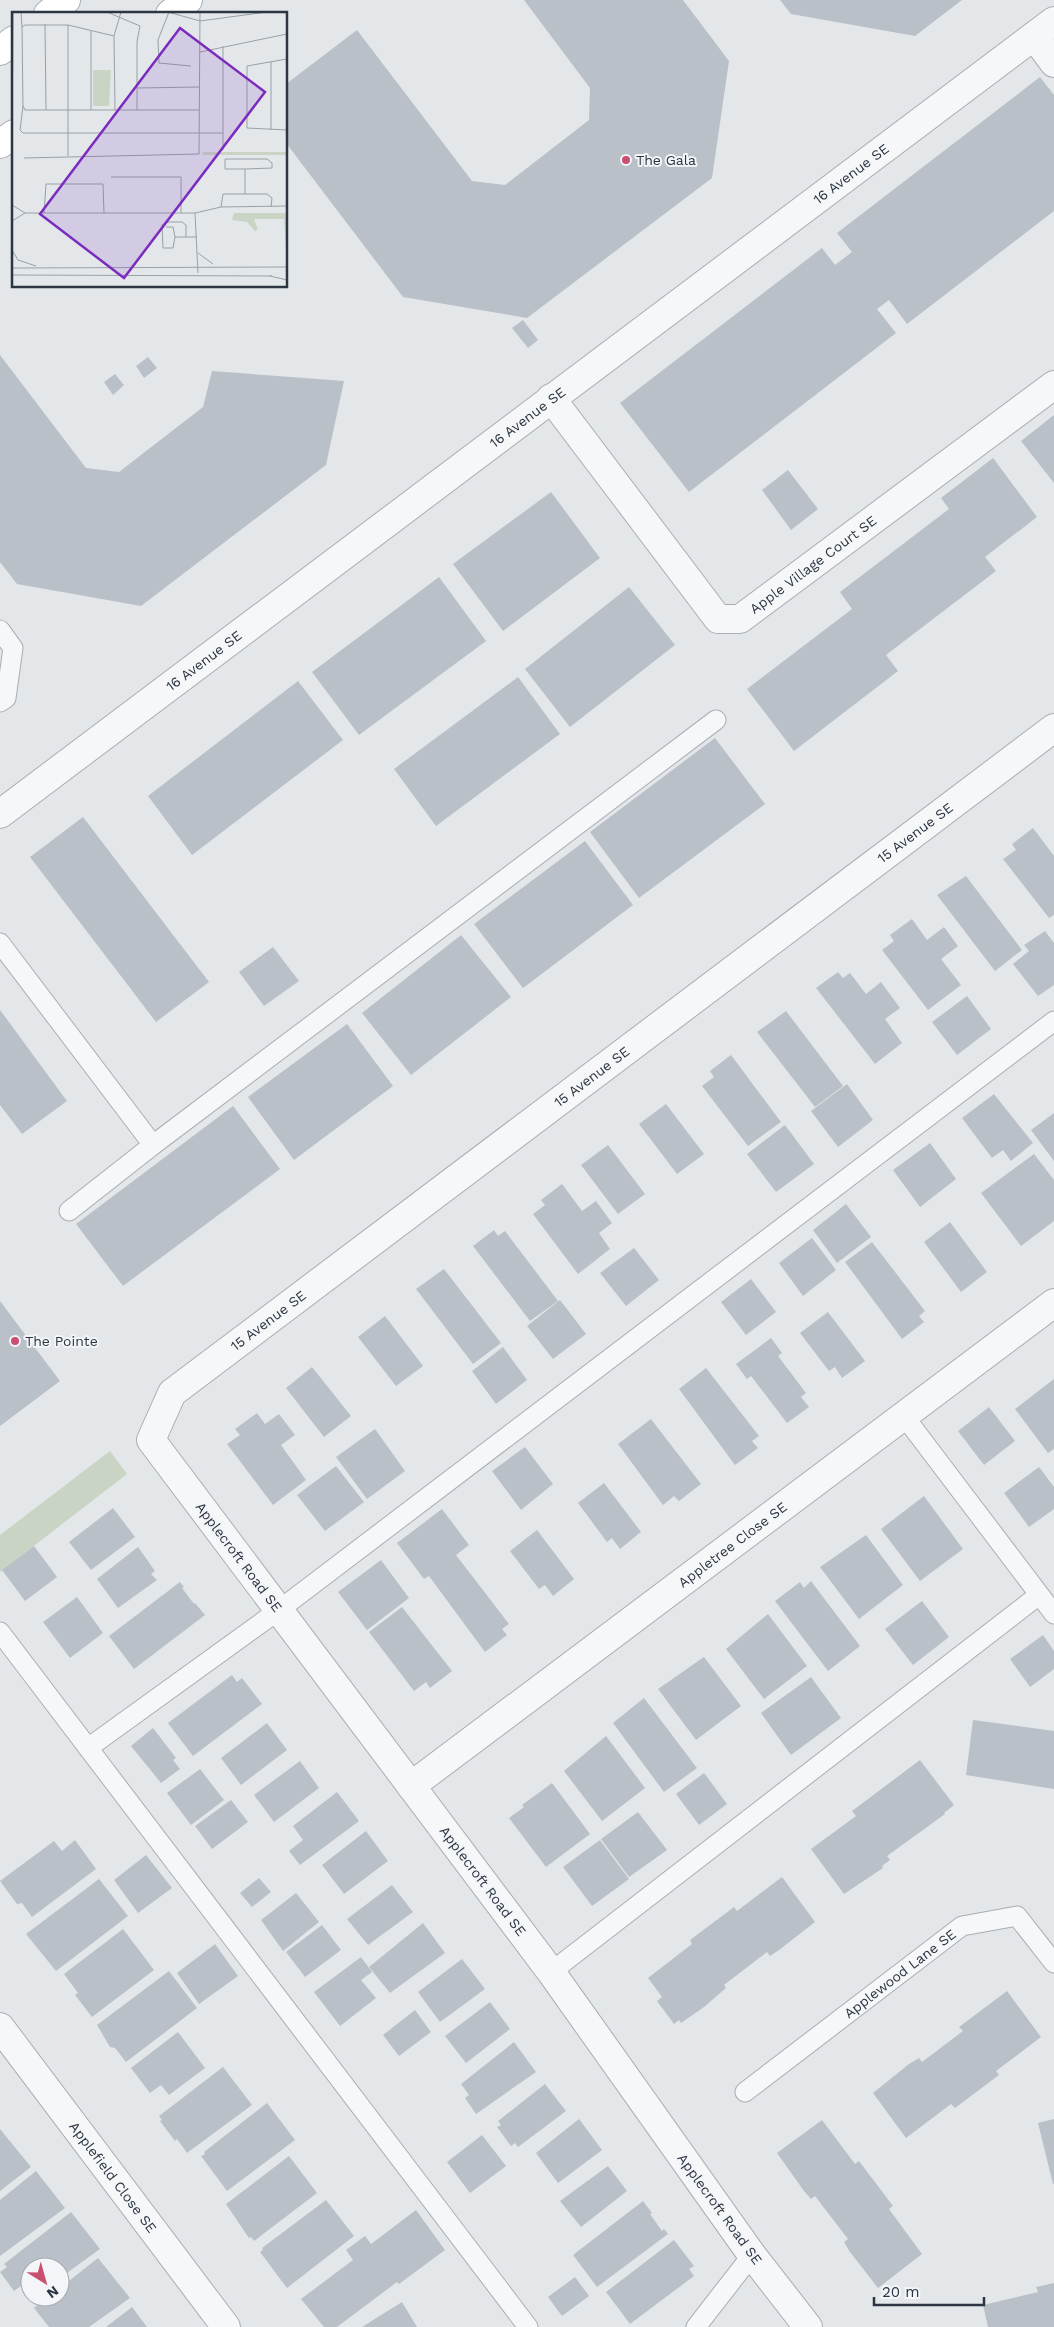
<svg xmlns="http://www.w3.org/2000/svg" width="1054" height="2327" font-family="'Work Sans',sans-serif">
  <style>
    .green { fill: #cad4c4 }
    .building { fill: #bac0c7 }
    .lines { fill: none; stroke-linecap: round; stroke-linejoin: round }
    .service-casing { stroke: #a8aeb4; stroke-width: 21 }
    .minor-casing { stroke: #a8aeb4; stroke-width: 30 }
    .secondary-casing { stroke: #a8aeb4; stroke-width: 30 }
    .service { stroke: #f5f7f9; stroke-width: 19 }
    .minor { stroke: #f5f7f9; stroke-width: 28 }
    .secondary { stroke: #fff; stroke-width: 28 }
    .poi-dot { fill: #c84f6e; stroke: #f3f5f8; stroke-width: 2 }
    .labels { text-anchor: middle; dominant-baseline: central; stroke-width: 4; stroke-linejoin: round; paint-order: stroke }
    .poi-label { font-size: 14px; fill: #2b3642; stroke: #f3f5f8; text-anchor: start }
    .street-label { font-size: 14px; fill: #2b3642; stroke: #f3f5f8 }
    .inset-road { fill: none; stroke: #99a0a7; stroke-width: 1 }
    .view { fill: #7b2cbf; fill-opacity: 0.15; stroke: #7b2cbf; stroke-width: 2.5 }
    .inset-edge { fill: none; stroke: #2b3642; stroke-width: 2.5 }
  </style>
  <rect width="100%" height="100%" fill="#e3e7ea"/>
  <!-- green -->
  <path class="green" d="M110,1451L127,1474L0,1572V1535Z"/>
  <!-- building -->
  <path class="building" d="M524,0H683L729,61L712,178L527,318L403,297L286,143V84L357,30L472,181L505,185L589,120L590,88Z
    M780,0H962L915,36L791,14Z
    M1040,77L1054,95V211L907,324L889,300L877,309L896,333L689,492L620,403L822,248L835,265L852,252L837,233Z
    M523,320L538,340L528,348L512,328Z
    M0,355L86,468L119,472L203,407L212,371L344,381L326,465L141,606L17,584L0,562Z
    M148,357L157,368L144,378L136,366Z
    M115,374L124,385L113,395L104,382Z
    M1054,415V483L1021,441Z
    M993,458L1037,517L985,557L996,571L886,655L898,671L794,751L747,689L852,609L840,592L949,509L941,498Z
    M788,470L818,509L791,530L762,490Z
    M551,492L600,558L503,631L453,564Z
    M439,577L486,641L359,735L312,672Z
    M629,587L675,645L570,727L525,669Z
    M518,677L560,734L436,826L394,769Z
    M298,681L343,740L192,855L148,796Z
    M715,738L765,804L639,898L590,832Z
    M83,817L209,982L156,1022L30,857Z
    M1033,828L1054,856V915L1049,918L1003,859L1016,850L1012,844Z
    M585,841L633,905L523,988L474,924Z
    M966,876L1022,950L995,971L937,895Z
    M912,919L927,940L944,927L958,946L941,959L961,985L928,1010L882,950L894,941L890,935Z
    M1045,931L1054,943V985L1038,996L1013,964L1029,951L1024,945Z
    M461,935L511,997L411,1075L362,1013Z
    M273,947L299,981L264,1006L239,972Z
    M838,972L843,978L850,973L866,994L881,982L900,1008L885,1019L902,1043L875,1064L816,988Z
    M967,996L991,1029L957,1055L932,1022Z
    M0,1010L67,1101L22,1134L0,1105Z
    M786,1011L843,1086L815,1107L757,1032Z
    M347,1024L393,1086L294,1160L248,1097Z
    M731,1055L781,1122L748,1146L702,1086L714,1077L710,1071Z
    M847,1084L873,1120L838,1147L811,1111Z
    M994,1094L1033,1143L1011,1161L1003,1150L992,1158L962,1118Z
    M666,1104L704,1154L677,1174L639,1124Z
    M233,1106L280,1169L123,1286L76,1224Z
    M1054,1113V1161L1031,1130Z
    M785,1125L814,1164L776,1192L747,1154Z
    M930,1143L956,1179L920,1207L893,1170Z
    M608,1145L645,1194L618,1214L581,1165Z
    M1034,1154L1054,1180V1221L1021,1246L981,1193Z
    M562,1184L582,1211L596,1201L612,1223L599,1233L610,1249L578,1274L533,1214L545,1205L541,1200Z
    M846,1204L871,1237L837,1263L813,1230Z
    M950,1222L987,1272L961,1292L924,1242Z
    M494,1230L498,1236L505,1231L558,1301L530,1321L473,1246Z
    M812,1238L836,1270L803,1296L779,1263Z
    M872,1242L925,1311L919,1316L924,1322L902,1339L845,1262Z
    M634,1248L659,1280L626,1306L600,1273Z
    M444,1269L501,1343L473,1364L416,1289Z
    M751,1279L776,1312L746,1335L721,1302Z
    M560,1300L586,1334L553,1359L527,1326Z
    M0,1301L60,1381L0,1426Z
    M828,1312L865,1361L842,1378L835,1367L829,1371L800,1333Z
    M385,1316L423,1366L396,1386L358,1337Z
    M771,1338L782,1353L778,1356L806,1393L801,1397L809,1407L787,1423L751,1376L747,1379L736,1364Z
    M503,1347L527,1380L496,1404L472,1371Z
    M312,1367L351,1416L324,1437L286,1388Z
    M706,1368L759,1436L752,1441L758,1448L735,1465L679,1389Z
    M1054,1379V1449L1048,1453L1015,1409Z
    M989,1407L1015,1441L984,1465L958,1431Z
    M257,1413L265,1424L279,1414L295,1435L281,1445L306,1480L273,1505L227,1444L240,1435L235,1429Z
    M651,1419L701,1484L679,1501L674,1496L663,1505L618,1444Z
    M375,1429L405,1471L367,1499L336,1457Z
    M525,1447L553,1484L521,1510L492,1471Z
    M336,1466L364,1502L325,1531L297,1495Z
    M1039,1467L1054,1487V1509L1029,1527L1004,1493Z
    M604,1483L641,1532L620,1549L612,1538L607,1542L578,1503Z
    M924,1496L963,1549L920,1581L881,1529Z
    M113,1508L135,1537L91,1570L69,1542Z
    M442,1509L469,1545L456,1555L509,1624L502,1629L507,1635L485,1652L429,1576L424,1579L397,1543Z
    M537,1530L574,1579L553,1596L545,1585L539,1589L510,1551Z
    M866,1535L903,1585L859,1619L820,1567Z
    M34,1546L57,1577L25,1601L2,1570Z
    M138,1547L155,1571L151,1574L157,1580L118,1608L97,1579Z
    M381,1560L409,1598L367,1630L338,1592Z
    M811,1581L860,1646L828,1671L775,1601L800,1582L804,1588Z
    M180,1582L184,1587L182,1588L194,1604L195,1603L205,1615L134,1669L109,1636Z
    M77,1597L103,1633L70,1658L43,1622Z
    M922,1601L949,1637L913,1665L885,1629Z
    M402,1607L452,1671L430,1688L426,1682L414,1691L369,1632Z
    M768,1614L807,1666L764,1699L726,1649Z
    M1043,1635L1054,1651V1669L1030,1687L1010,1659Z
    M704,1657L741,1706L696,1740L658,1689Z
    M232,1675L237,1682L242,1678L262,1704L193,1756L168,1723Z
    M811,1677L841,1718L791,1755L761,1713Z
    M644,1698L697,1768L664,1792L613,1723Z
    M973,1720L1054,1731V1789L966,1775Z
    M267,1723L287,1750L241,1785L221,1758Z
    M153,1728L176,1758L173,1760L180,1769L161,1783L131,1746Z
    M606,1736L645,1788L602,1821L564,1771Z
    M920,1760L954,1805L944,1813L945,1814L887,1856L890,1860L882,1866L883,1868L844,1894L811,1849L856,1816L852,1811Z
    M300,1761L319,1788L274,1822L254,1795Z
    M200,1769L224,1800L191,1825L167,1793Z
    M704,1773L727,1804L699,1825L676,1794Z
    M552,1783L590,1834L546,1867L509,1818L524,1807L522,1805Z
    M337,1792L359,1821L300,1865L289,1851L303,1840L293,1826Z
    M231,1800L248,1822L212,1849L195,1826Z
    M638,1812L667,1850L629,1877L601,1839Z
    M366,1831L388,1861L344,1894L322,1865Z
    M75,1840L96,1869L32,1917L22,1903L17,1904L0,1881L54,1841L62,1851Z
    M600,1840L629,1879L592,1906L563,1867Z
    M146,1855L172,1888L138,1913L114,1880Z
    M782,1877L815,1922L779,1950L770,1956L767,1952L724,1985L726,1988L704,2007L681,2023L679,2020L674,2024L657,2001L662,1997L648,1978L692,1944L690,1940L734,1907L737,1911Z
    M259,1878L271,1892L252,1907L240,1893Z
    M99,1879L128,1916L56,1971L26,1934Z
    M392,1885L413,1912L368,1945L347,1919Z
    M296,1893L319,1922L283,1951L261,1920Z
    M423,1923L445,1953L390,1993L369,1967Z
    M322,1925L341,1950L305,1977L286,1952Z
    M123,1929L154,1970L92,2017L75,1995L78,1993L64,1974Z
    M215,1944L238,1976L199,2004L177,1973Z
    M361,1957L372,1972L361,1980L376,1998L340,2026L314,1992Z
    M462,1959L485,1989L440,2022L418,1992Z
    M169,1971L197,2008L126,2062L115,2048L110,2047L97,2025Z
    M1007,1991L1041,2037L996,2071L999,2075L955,2108L951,2104L906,2138L873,2093L909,2064L919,2058L922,2062L963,2031L959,2027Z
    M490,2002L510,2029L466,2063L445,2036Z
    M415,2010L431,2032L399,2056L383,2035Z
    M178,2032L205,2068L169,2095L161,2085L150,2093L131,2068Z
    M514,2042L536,2072L476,2114L465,2098L469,2095L461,2084Z
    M223,2067L252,2105L187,2153L177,2139L175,2141L160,2121L162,2120L159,2116Z
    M545,2084L566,2111L518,2147L515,2143L511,2146L497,2127L501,2125L498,2121Z
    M267,2103L295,2140L227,2191L201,2156L205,2154L204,2152Z
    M579,2119L602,2150L558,2183L536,2153Z
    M1054,2119V2184H1053L1038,2123Z
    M822,2120L855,2164L859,2161L893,2206L889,2209L922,2254L878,2288L850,2252L844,2242L848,2239L815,2196L811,2199L804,2191L777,2153Z
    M0,2129L31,2167L0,2191Z
    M482,2135L506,2166L470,2193L447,2162Z
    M289,2156L317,2193L254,2241L251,2237L249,2238L226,2204Z
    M608,2166L627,2191L581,2227L560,2201Z
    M36,2171L65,2208L0,2256V2200Z
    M326,2200L354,2236L287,2288L260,2252L263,2250L262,2248Z
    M643,2201L652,2213L650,2214L662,2231L664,2229L668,2234L597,2287L573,2255Z
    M416,2210L445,2250L399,2284L397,2282L337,2327H324L301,2299L353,2260L346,2250L365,2236L371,2244Z
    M71,2212L100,2249L60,2278V2267H30V2297H35L31,2300L21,2286L14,2291L0,2272L7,2267L4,2264Z
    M674,2240L694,2266L689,2269L694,2276L630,2324L606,2292Z
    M98,2258L130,2298L89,2327H49L34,2308L48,2297H60V2288Z
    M575,2277L589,2296L562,2316L548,2297Z
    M1054,2283V2327H988L983,2305L1038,2292L1036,2287Z
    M402,2302L417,2327H362Z
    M132,2307L147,2327H106Z"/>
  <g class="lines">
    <defs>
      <g id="service">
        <path d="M0,630L13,648L6,698L0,702"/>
        <path d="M0,943L153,1145L716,720"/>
        <path d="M69,1211L153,1145"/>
        <path d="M904,1416L1054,1614"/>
        <path d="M0,1632L528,2327"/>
        <path d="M88,1748L279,1610L1054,1021"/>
        <path d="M551,1972L1039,1595"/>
        <path id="s1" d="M745,2092L962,1926L1017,1916L1054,1963"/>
        <path d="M696,2327L752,2255"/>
      </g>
      <g id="minor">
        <path d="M1034,36L1054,63"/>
        <path id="s2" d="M551,398L718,619H740L1054,385"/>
        <path id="s3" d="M0,814L1054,21"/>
        <path id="s4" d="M411,1786L1054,1303"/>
        <path id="s5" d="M0,2027L226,2327"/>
        <path id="s6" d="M808,2327L752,2255L551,1972L151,1440L172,1393L1054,728"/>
      </g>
      <path id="secondary" d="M48,14L66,0
        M170,14L188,0
        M0,51L14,40
        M0,144L14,134"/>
    </defs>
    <!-- service casing -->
    <use href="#service" class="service-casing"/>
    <!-- minor casing -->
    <use href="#minor" class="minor-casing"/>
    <!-- secondary casing -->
    <use href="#secondary" class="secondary-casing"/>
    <!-- service -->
    <use href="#service" class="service"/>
    <!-- minor -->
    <use href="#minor" class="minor"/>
    <!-- secondary -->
    <use href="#secondary" class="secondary"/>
  </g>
  <!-- markers -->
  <g class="poi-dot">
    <circle cx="626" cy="160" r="5"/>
    <circle cx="15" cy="1341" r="5"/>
  </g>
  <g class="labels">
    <!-- poi labels -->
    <g class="poi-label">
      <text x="636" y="160">The Gala</text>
      <text x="25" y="1341">The Pointe</text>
    </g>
    <!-- street labels -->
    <g class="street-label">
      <text stroke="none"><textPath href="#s3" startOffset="1065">16 Avenue SE</textPath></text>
      <text stroke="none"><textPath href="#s3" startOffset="660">16 Avenue SE</textPath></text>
      <text stroke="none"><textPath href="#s2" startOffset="390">Apple Village Court SE</textPath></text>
      <text stroke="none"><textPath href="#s3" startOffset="255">16 Avenue SE</textPath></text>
      <text stroke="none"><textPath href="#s6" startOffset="2086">15 Avenue SE</textPath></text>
      <text stroke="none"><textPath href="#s6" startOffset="1681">15 Avenue SE</textPath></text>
      <text stroke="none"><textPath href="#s6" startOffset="1276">15 Avenue SE</textPath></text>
      <text stroke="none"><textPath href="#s4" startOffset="402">Appletree Close SE</textPath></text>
      <text transform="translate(239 1557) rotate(53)">Applecroft Road SE</text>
      <text transform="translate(483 1881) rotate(53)">Applecroft Road SE</text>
      <text stroke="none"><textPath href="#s1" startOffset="195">Applewood Lane SE</textPath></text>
      <text stroke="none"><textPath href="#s5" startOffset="188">Applefield Close SE</textPath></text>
      <text transform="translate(720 2209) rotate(54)">Applecroft Road SE</text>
    </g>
  </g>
  <!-- overview -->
  <g transform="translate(12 12)">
    <rect width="275" height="275" fill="#e3e7ea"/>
    <path d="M81,58H99L97,94H81ZM191,140H275V143H191ZM222,201H275V250L272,207H242L246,217L243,219L235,210L220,208Z" fill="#cad4c4"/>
    <path class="inset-road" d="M9,0L10,15M95,0L128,14L125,30V98M156,0L188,9L255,0M157,0L146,28L147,51L179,54M33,12L34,98M56,13V144M102,24L56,13H13L10,15L11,94L13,98H187M211,34V138M188,40L275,22M275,47L235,54V116L275,118M259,50V118M125,76L187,75M11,94L8,118L11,121H211M79,98V19M103,98L102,24L109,0M0,143L1,0M12,146L187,142L188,0M233,157L260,156V151L255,147H213V157H233V182M99,165H169V201M0,193L13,201M209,195L211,182H255L260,186L259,195M13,201H183L209,195L275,194M32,201L34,172H91L92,201M183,201L186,261M0,209L13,201M154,215H161L163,225M174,225V213L170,210H154L150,213L151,236H161L163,225H185M0,238L6,248L24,254M186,241L201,252M0,256L275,255M0,263L260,264M258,264L275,268"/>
    <path class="view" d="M168,16L253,80L112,266L28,202Z"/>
    <rect width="275" height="275" class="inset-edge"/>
  </g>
  <!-- north arrow -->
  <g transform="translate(45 2282) rotate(143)"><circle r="24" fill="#f3f5f8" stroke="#a3a9af"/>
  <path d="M0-4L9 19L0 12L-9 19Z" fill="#c84f6e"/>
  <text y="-8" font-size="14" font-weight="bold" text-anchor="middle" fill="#2b3642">N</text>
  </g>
  <!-- scale -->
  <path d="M874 2297v8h110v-8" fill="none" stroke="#2b3642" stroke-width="2.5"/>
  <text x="882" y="2297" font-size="15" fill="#2b3642" stroke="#f3f5f8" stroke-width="4" paint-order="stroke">20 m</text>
</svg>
